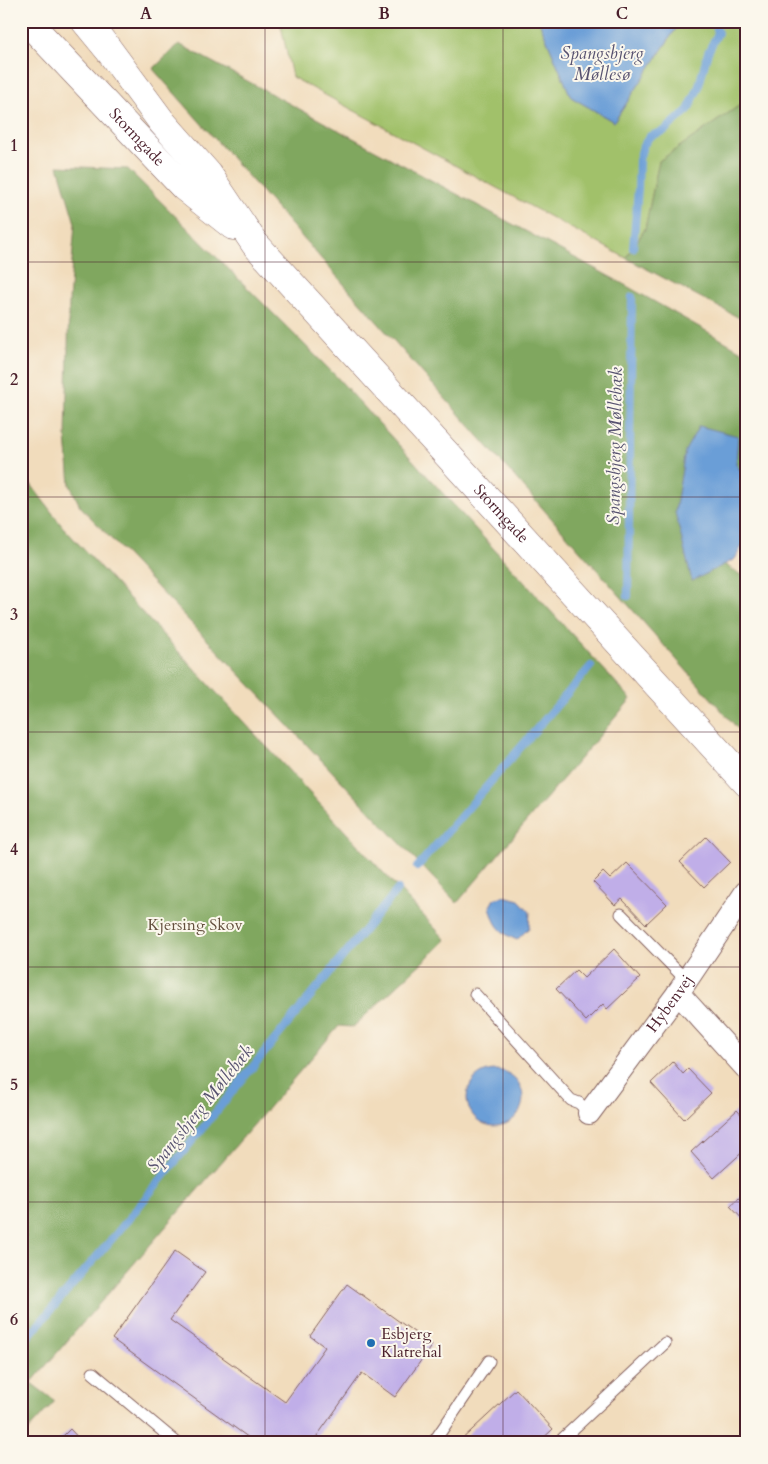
<svg xmlns="http://www.w3.org/2000/svg" width="768" height="1464" font-family="Cardo,serif">
  <style>
    .green { fill: #a1c16a; stroke: #76704a }
    .forest { fill: #80a75e; stroke: #656344 }
    .water { fill: #6b9ed7; stroke: #5a5e81 }
    .lines { fill: none; stroke-linecap: round; stroke-linejoin: round }
    .stream { stroke: #6b9ed7; stroke-width: 8 }
    .building { fill: #c0aee8 }
    .service-casing { stroke: #84615e; stroke-width: 13 }
    .minor-casing { stroke: #84615e; stroke-width: 24 }
    .tertiary-casing { stroke: #84615e; stroke-width: 29 }
    .service { stroke: #fff; stroke-width: 11 }
    .minor { stroke: #fff; stroke-width: 22 }
    .tertiary { stroke: #fff; stroke-width: 28 }
    .grid { fill: none; stroke: #4a1f2b; stroke-width: 1; stroke-opacity: 0.55 }
    .poi-dot { fill: #1f6fb2; stroke: #fbf7ec; stroke-width: 2 }
    .labels { text-anchor: middle; dominant-baseline: central; stroke-width: 4; stroke-linejoin: round; paint-order: stroke }
    .street-label { font-size: 16px; fill: #4a1f2b; stroke: #fbf7ec }
    .park-label { font-size: 16px; fill: #64503e; stroke: #fbf7ec }
    .poi-label { font-size: 16px; fill: #4a1f2b; stroke: #fbf7ec; text-anchor: start }
    .water-label { font-size: 18px; font-style: italic; fill: #575270; stroke: #fbf7ec }
    .neatline { fill: none; stroke: #4a1f2b; stroke-width: 2 }
    .grid-label { font-size: 16px; text-anchor: middle; font-weight: bold; fill: #4a1f2b }
  </style>
  <rect width="100%" height="100%" fill="#fbf7ec"/>
  <filter id="ink" filterUnits="userSpaceOnUse"><feTurbulence type="fractalNoise" baseFrequency=".02" numOctaves="2"/><feDisplacementMap in="SourceGraphic" scale="10" xChannelSelector="R" yChannelSelector="G"/><feConvolveMatrix kernelMatrix="1 2 1 2 8 2 1 2 1" color-interpolation-filters="sRGB"/></filter>
  <filter id="wash" filterUnits="userSpaceOnUse"><feTurbulence type="fractalNoise" baseFrequency=".0096" numOctaves="4" result="noise"/><feDisplacementMap in="SourceGraphic" scale="20" xChannelSelector="R" yChannelSelector="G"/><feGaussianBlur stdDeviation="1.12" result="paint"/><feColorMatrix in="noise" values="0 0 0 0 0 0 0 0 0 0 0 0 0 0 0 0 0 1.4 0 .05"/><feComposite in="paint" operator="in"/></filter>
  <g filter="url(#wash)">
    <rect width="100%" height="100%" fill="#f1dcbc"/>
    <!-- green -->
    <path class="green" d="M280,21H539L571,97L614,122L681,21H744L746,101L659,161L645,229L626,258L292,77Z"/>
    <!-- forest -->
    <path class="forest" d="M744,21H747V322L626,258L645,229L659,161L746,101Z
      M179,44L616,280L747,354V434L724,564L747,579V739L153,69Z
      M21,162C41,200 25,273 21,315Z
      M58,166L128,169L334,374L631,699L457,903L80,506L70,485L66,437L69,301L75,223Z
      M21,459L27,479L62,526L446,940L353,1027L339,1026L31,1383L55,1401L21,1438Z"/>
    <!-- water -->
    <path class="water" d="M539,21H681L614,122L571,97Z
      M699,426L738,436L736,464L747,480V537L735,559L692,581L675,512L685,451Z
      M504,896L519,900L530,912L529,928L517,940C500,933 494,925 490,906L494,899Z
      M467 1098a28 28 0 1 1 56 0a28 28 0 1 1-56 0Z"/>
    <g class="lines">
      <!-- stream -->
      <path class="stream" d="M633,248L638,189L639,160L643,146L650,136L664,131L688,110L698,89L708,52L718,33L715,24L708,21
        M628,596L632,297
        M417,867L591,666
        M21,1345L117,1233L398,889"/>
    </g>
    <g id="blocks">
      <!-- building -->
      <path class="building" d="M706,837L730,862L704,887L680,862Z
        M627,863L667,904L646,924L622,899L615,905L593,882L603,872L610,879Z
        M614,949L640,978L607,1009L603,1004L586,1021L556,989L576,970L584,978Z
        M673,1062L683,1074L688,1069L711,1093L684,1119L651,1083Z
        M737,1110L747,1121V1148L714,1178L691,1152Z
        M747,1191V1224L730,1206Z
        M175,1251L205,1272L170,1320L285,1402L325,1347L310,1336L347,1284L432,1345L395,1397L362,1373L312,1443H256L112,1339Z
        M516,1389L553,1429L538,1443H458Z
        M70,1429L83,1443H56Z
        M222,1434L230,1440L235,1436L243,1443H216Z"/>
    </g>
  </g>
  <g filter="url(#ink)">
    <use href="#blocks" fill-opacity="0" stroke="#84615e" stroke-width="1"/>
    <g class="lines">
      <defs>
        <path id="service" d="M621,914L686,980
          M475,994L571,1100L579,1103L589,1113
          M93,1373L177,1443
          M433,1443L489,1361
          M558,1443L665,1343"/>
        <g id="minor">
          <path d="M678,993L747,1069"/>
          <path id="s1" d="M589,1113L678,993L746,892"/>
        </g>
        <g id="tertiary">
          <path id="s2" d="M27,21L184,187L233,226"/>
          <path id="s3" d="M85,21L108,49L162,122L208,174L255,244L747,783"/>
        </g>
      </defs>
      <!-- service casing -->
      <use href="#service" class="service-casing"/>
      <!-- minor casing -->
      <use href="#minor" class="minor-casing"/>
      <!-- tertiary casing -->
      <use href="#tertiary" class="tertiary-casing"/>
      <!-- service -->
      <use href="#service" class="service"/>
      <!-- minor -->
      <use href="#minor" class="minor"/>
      <!-- tertiary -->
      <use href="#tertiary" class="tertiary"/>
    </g>
  </g>
  <!-- grid -->
  <path class="grid" d="M265,21V1443M503,21V1443M21,262H747M21,497H747M21,732H747M21,967H747M21,1202H747"/>
  <!-- markers -->
  <circle class="poi-dot" cx="371" cy="1343" r="5"/>
  <g class="labels">
    <!-- street labels -->
    <g class="street-label">
      <text stroke="none"><textPath href="#s2" startOffset="160">Stormgade</textPath></text>
      <text stroke="none"><textPath href="#s3" startOffset="646">Stormgade</textPath></text>
      <text stroke="none"><textPath href="#s1" startOffset="136">Hybenvej</textPath></text>
    </g>
    <!-- park labels -->
    <g class="park-label">
      <text x="195" y="925">Kjersing Skov</text>
    </g>
    <!-- poi labels -->
    <g class="poi-label">
      <text x="381" y="1334">Esbjerg<tspan x="381" dy="18">Klatrehal</tspan></text>
    </g>
    <!-- water labels -->
    <g class="water-label">
      <text x="602" y="53">Spangsbjerg<tspan x="602" dy="21">Møllesø</tspan></text>
      <text transform="translate(615 446) rotate(-89)">Spangsbjerg Møllebæk</text>
      <text transform="translate(200 1109) rotate(-51)">Spangsbjerg Møllebæk</text>
    </g>
  </g>
  <!-- margin -->
  <rect width="768" height="1464" fill="none" stroke="#fbf7ec" stroke-width="55"/>
  <rect x="28" y="28" width="712" height="1408" class="neatline"/>
  <g class="grid-label">
    <text x="146" y="19">A</text>
    <text x="384" y="19">B</text>
    <text x="622" y="19">C</text>
    <text x="14" y="151">1</text>
    <text x="14" y="385">2</text>
    <text x="14" y="620">3</text>
    <text x="14" y="855">4</text>
    <text x="14" y="1090">5</text>
    <text x="14" y="1325">6</text>
  </g>
</svg>
